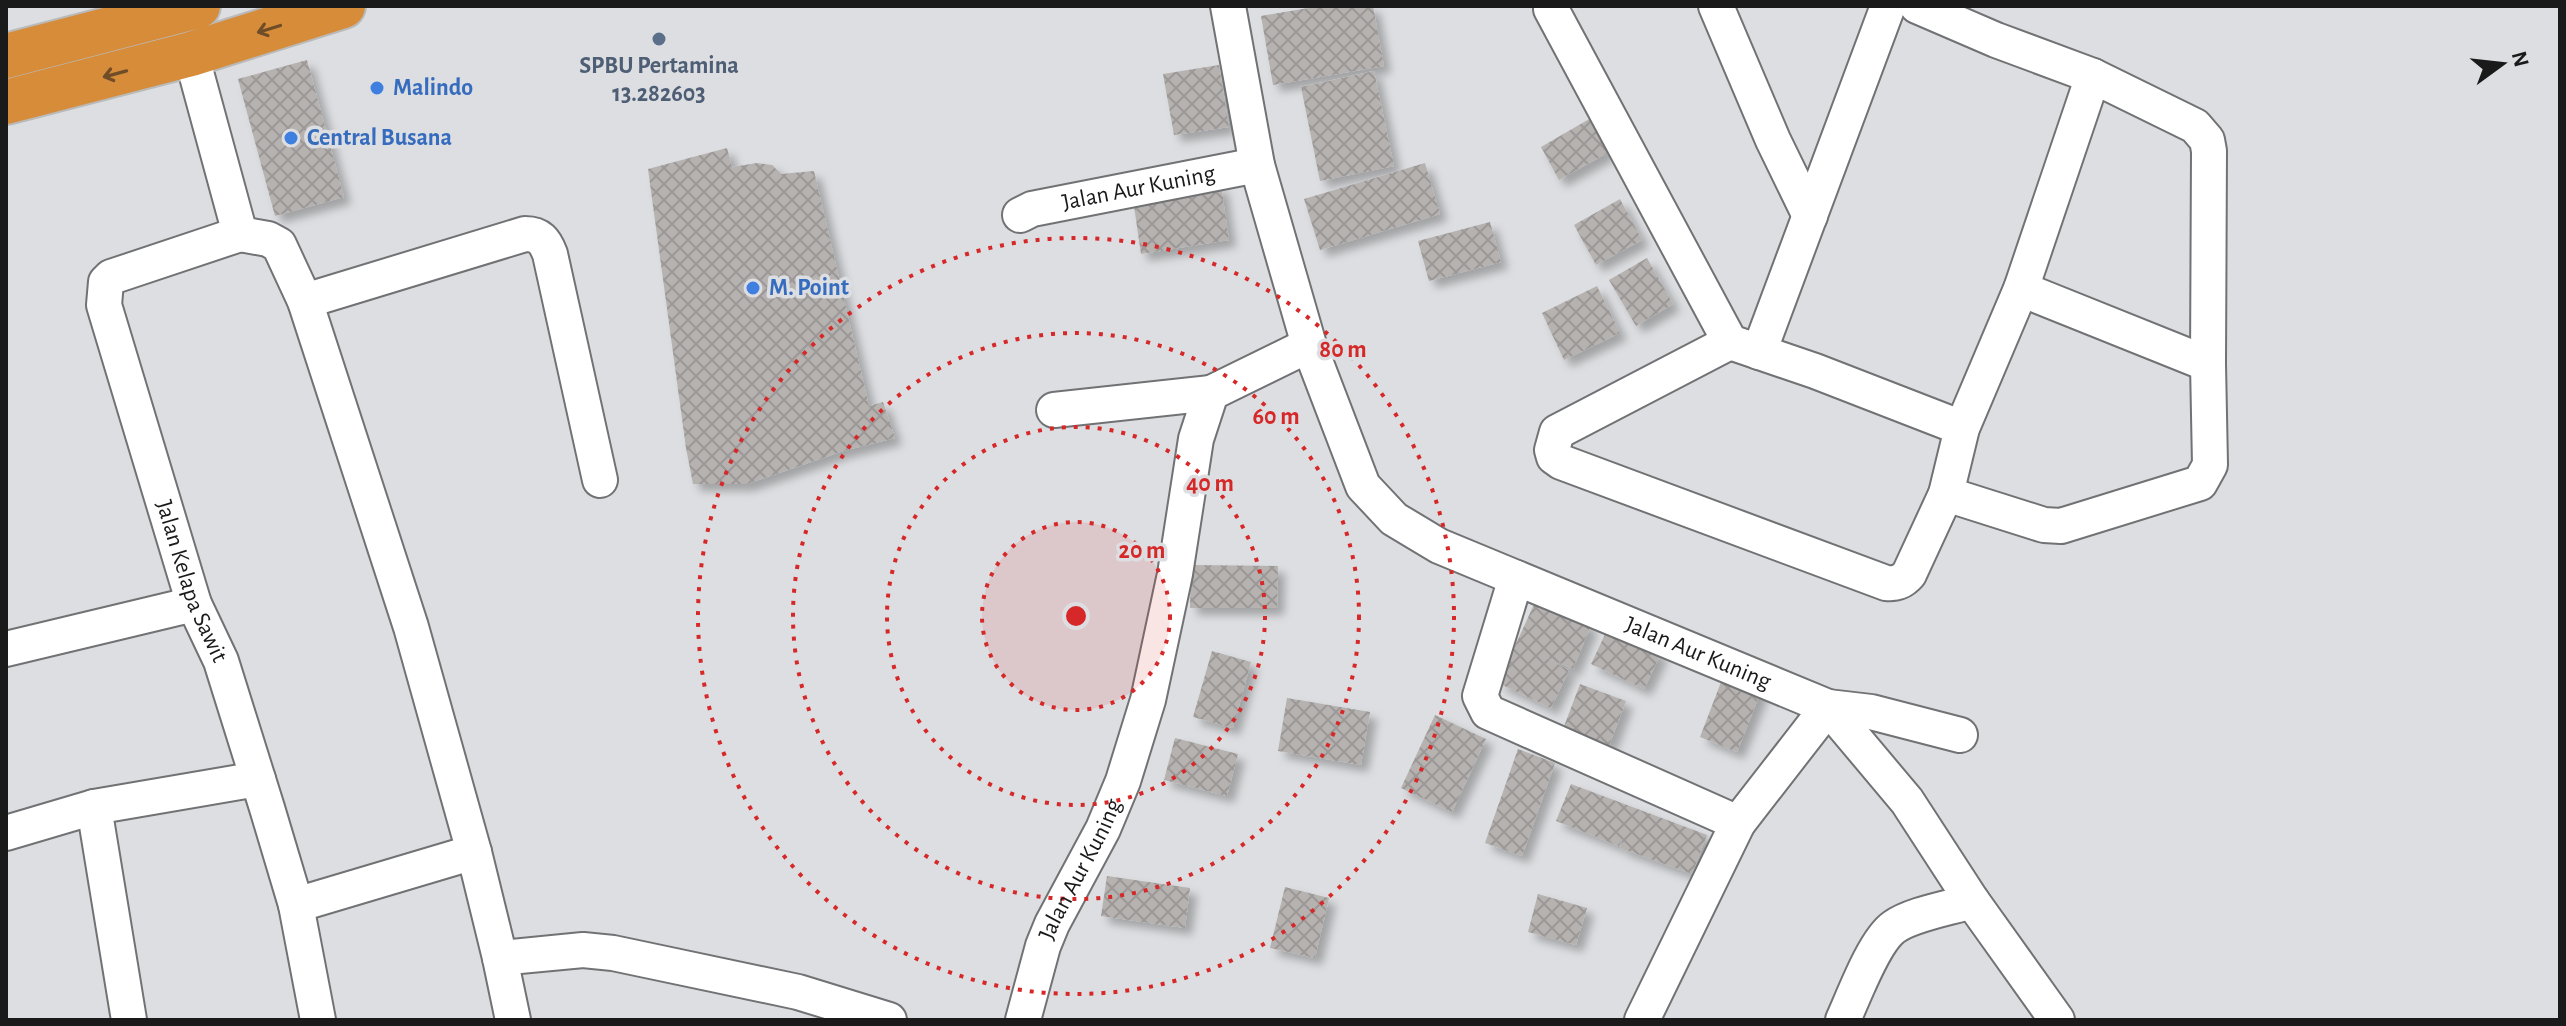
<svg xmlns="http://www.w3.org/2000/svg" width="2566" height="1026" font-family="'Alegreya Sans',sans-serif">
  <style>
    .building { fill: url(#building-cross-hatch); filter: url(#shadow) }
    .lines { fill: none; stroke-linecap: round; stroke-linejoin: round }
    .minor-casing { stroke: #717274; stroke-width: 38 }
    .trunk-casing { stroke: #bababb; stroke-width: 48 }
    .minor { stroke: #fff; stroke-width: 34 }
    .trunk { stroke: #d68c38; stroke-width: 44 }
    .oneway { stroke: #6f4d28 }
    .ring { fill: none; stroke: #d62828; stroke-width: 4; stroke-dasharray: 4 8 }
    .service-dot { fill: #5c6f8a; stroke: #dddee1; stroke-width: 3 }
    .shop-dot { fill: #3f7fe0; stroke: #dddee1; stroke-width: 3 }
    .labels { text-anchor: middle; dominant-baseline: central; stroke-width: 7; stroke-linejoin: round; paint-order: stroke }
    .service-label { font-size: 24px; font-weight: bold; fill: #4e5e75; stroke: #dddee1 }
    .shop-label { font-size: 24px; font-weight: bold; fill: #366cbe; stroke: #dddee1; text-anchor: start }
    .street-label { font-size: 24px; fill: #1a1a1b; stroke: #dddee1 }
    .centre { fill: #d62828; stroke: #dddee1; stroke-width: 4 }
    .ring-label { font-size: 24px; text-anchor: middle; font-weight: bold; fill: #d62828; stroke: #dddee1; stroke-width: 7; stroke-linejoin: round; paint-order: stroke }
  </style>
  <defs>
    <pattern id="building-cross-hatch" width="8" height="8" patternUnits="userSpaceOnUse" patternTransform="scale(2)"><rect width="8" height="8" fill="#b5b2b0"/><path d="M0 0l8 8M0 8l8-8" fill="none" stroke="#9b9897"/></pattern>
    <filter id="shadow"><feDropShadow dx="7" dy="7" stdDeviation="4" flood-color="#0004"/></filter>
  </defs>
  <rect width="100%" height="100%" fill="#dddee1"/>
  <!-- building -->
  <path class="building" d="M1320,6H1373L1384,66L1273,85L1261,16Z
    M307,60L344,197L275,216L238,79Z
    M1219,65L1229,127L1174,135L1163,74Z
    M1374,71L1394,166L1320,181L1301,87Z
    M1591,118L1609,152L1559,180L1541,147Z
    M727,148L732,167L757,163L772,165L781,174L814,171L869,406L883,402L895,438L843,451L747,484H693L686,448L648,169Z
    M1425,163L1440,214L1320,250L1304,199Z
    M1221,185L1229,240L1141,254L1133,199Z
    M1620,199L1642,240L1596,265L1574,225Z
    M1490,222L1501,262L1429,281L1418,241Z
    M1647,258L1673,304L1636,326L1609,280Z
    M1597,286L1620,333L1564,360L1542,313Z
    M1191,565L1278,566L1277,608H1190Z
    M1536,600L1591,625L1573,669L1543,656L1569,670L1551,708L1498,683Z
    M1608,628L1661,653L1644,689L1591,664Z
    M1212,651L1251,662L1233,728L1193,717Z
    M1726,669L1764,684L1737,752L1700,737Z
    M1580,684L1626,701L1609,746L1563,729Z
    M1287,698L1370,712L1361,765L1278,751Z
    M1435,715L1486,739L1452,812L1401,788Z
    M1175,738L1238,754L1227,796L1164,780Z
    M1518,749L1555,763L1522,856L1485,843Z
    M1571,784L1707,835L1692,874L1620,848L1623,838L1619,846L1556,821Z
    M1107,876L1190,888L1185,928L1101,916Z
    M1285,887L1329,898L1315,958L1270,948Z
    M1538,894L1587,908L1576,945L1528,932Z"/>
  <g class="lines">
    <defs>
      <g id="minor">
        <path id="s1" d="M1228,6L1257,165L1309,345L1363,486L1394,519L1439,546L1828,707L1907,801L1972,901L2057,1020"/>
        <path d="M1716,6L1773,140L1810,216"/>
        <path d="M1917,6L1996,40L2093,76L2195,126L2207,140L2209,151L2208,364L2210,465L2200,483L2061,526L2044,525L1946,494"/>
        <path d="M1551,9L1730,342L1815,371L1962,428"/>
        <path d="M191,54L240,234L268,239L279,245L305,301L411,627L474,852L500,958L513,1020"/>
        <path id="s2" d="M1020,215L1032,209L1257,165"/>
        <path id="s3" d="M240,234L111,277L106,282L104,305L194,604L221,661L267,808L296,905L318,1020"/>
        <path d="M2021,289L2208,364"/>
        <path d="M305,301L525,234C540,234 545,241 550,254L600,480"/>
        <path d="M1730,342L1557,432L1552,450L1554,457L1561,462L1886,583C1896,584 1902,582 1909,574L1946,494L1962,428L2021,289L2093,76"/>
        <path d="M1759,352L1888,6"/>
        <path d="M1054,410L1211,393"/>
        <path d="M1516,578L1480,696L1488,712L1738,823"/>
        <path d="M6,649L194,604"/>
        <path d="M94,807L129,1020"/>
        <path d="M6,833L94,807L258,779"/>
        <path d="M296,905L474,852"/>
        <path d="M500,958L583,950L613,953L798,992L889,1020"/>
        <path id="s4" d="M1023,1020L1043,946L1052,924L1103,829L1123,781L1148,700L1175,574L1196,439L1211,393L1309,345"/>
        <path d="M1642,1020L1738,823L1828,707L1871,712L1960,735"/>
        <path d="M1843,1020C1854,996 1874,941 1894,927C1912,914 1950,908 1972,901"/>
      </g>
      <path id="trunk" d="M6,56L198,6
        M6,102L191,54L343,6"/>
    </defs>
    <!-- minor casing -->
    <use href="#minor" class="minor-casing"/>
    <!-- trunk casing -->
    <use href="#trunk" class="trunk-casing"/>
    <!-- minor -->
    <use href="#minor" class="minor"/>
    <!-- trunk -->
    <use href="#trunk" class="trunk"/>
  </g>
  <!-- one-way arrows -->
  <defs><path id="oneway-shaft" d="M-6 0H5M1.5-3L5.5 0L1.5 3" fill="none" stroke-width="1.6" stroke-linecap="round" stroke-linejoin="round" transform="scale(2)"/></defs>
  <g class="oneway">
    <use href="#oneway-shaft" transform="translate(269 29) rotate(163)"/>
    <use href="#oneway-shaft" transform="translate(115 74) rotate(165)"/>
  </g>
  <!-- distance rings -->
  <circle cx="1076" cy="616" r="94" fill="#d62828" fill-opacity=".12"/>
  <g class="ring">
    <circle cx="1076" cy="616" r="94"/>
    <circle cx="1076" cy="616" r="189"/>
    <circle cx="1076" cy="616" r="283"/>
    <circle cx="1076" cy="616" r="378"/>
  </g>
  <!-- markers -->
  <circle class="service-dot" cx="659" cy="39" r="8"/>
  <g class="shop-dot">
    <circle cx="377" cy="88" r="8"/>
    <circle cx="291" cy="138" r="8"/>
    <circle cx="753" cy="288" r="8"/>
  </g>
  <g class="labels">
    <!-- service labels -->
    <g class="service-label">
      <text x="659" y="66">SPBU Pertamina<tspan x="659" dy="28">13.282603</tspan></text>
    </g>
    <!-- shop labels -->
    <g class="shop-label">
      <text x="393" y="88">Malindo</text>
      <text x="307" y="138">Central Busana</text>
      <text x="769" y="288">M. Point</text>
    </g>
    <!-- street labels -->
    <g class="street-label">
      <text stroke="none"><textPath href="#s2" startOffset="122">Jalan Aur Kuning</textPath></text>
      <text stroke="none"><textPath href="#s3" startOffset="456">Jalan Kelapa Sawit</textPath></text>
      <text stroke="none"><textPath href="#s1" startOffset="878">Jalan Aur Kuning</textPath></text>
      <text stroke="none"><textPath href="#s4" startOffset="162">Jalan Aur Kuning</textPath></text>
    </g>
  </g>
  <circle cx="1076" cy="616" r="12" class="centre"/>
  <g class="ring-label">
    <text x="1343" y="357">80 m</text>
    <text x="1276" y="424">60 m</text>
    <text x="1210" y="491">40 m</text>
    <text x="1142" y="558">20 m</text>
  </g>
  <!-- border -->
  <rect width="2566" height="1026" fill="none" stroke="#1a1a1b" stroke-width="16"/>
  <!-- north arrow -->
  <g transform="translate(2502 64) rotate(75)" stroke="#dddee1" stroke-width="6" paint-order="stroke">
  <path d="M0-6L14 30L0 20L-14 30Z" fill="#1a1a1b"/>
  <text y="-12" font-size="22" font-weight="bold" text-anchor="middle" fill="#1a1a1b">N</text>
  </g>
</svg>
